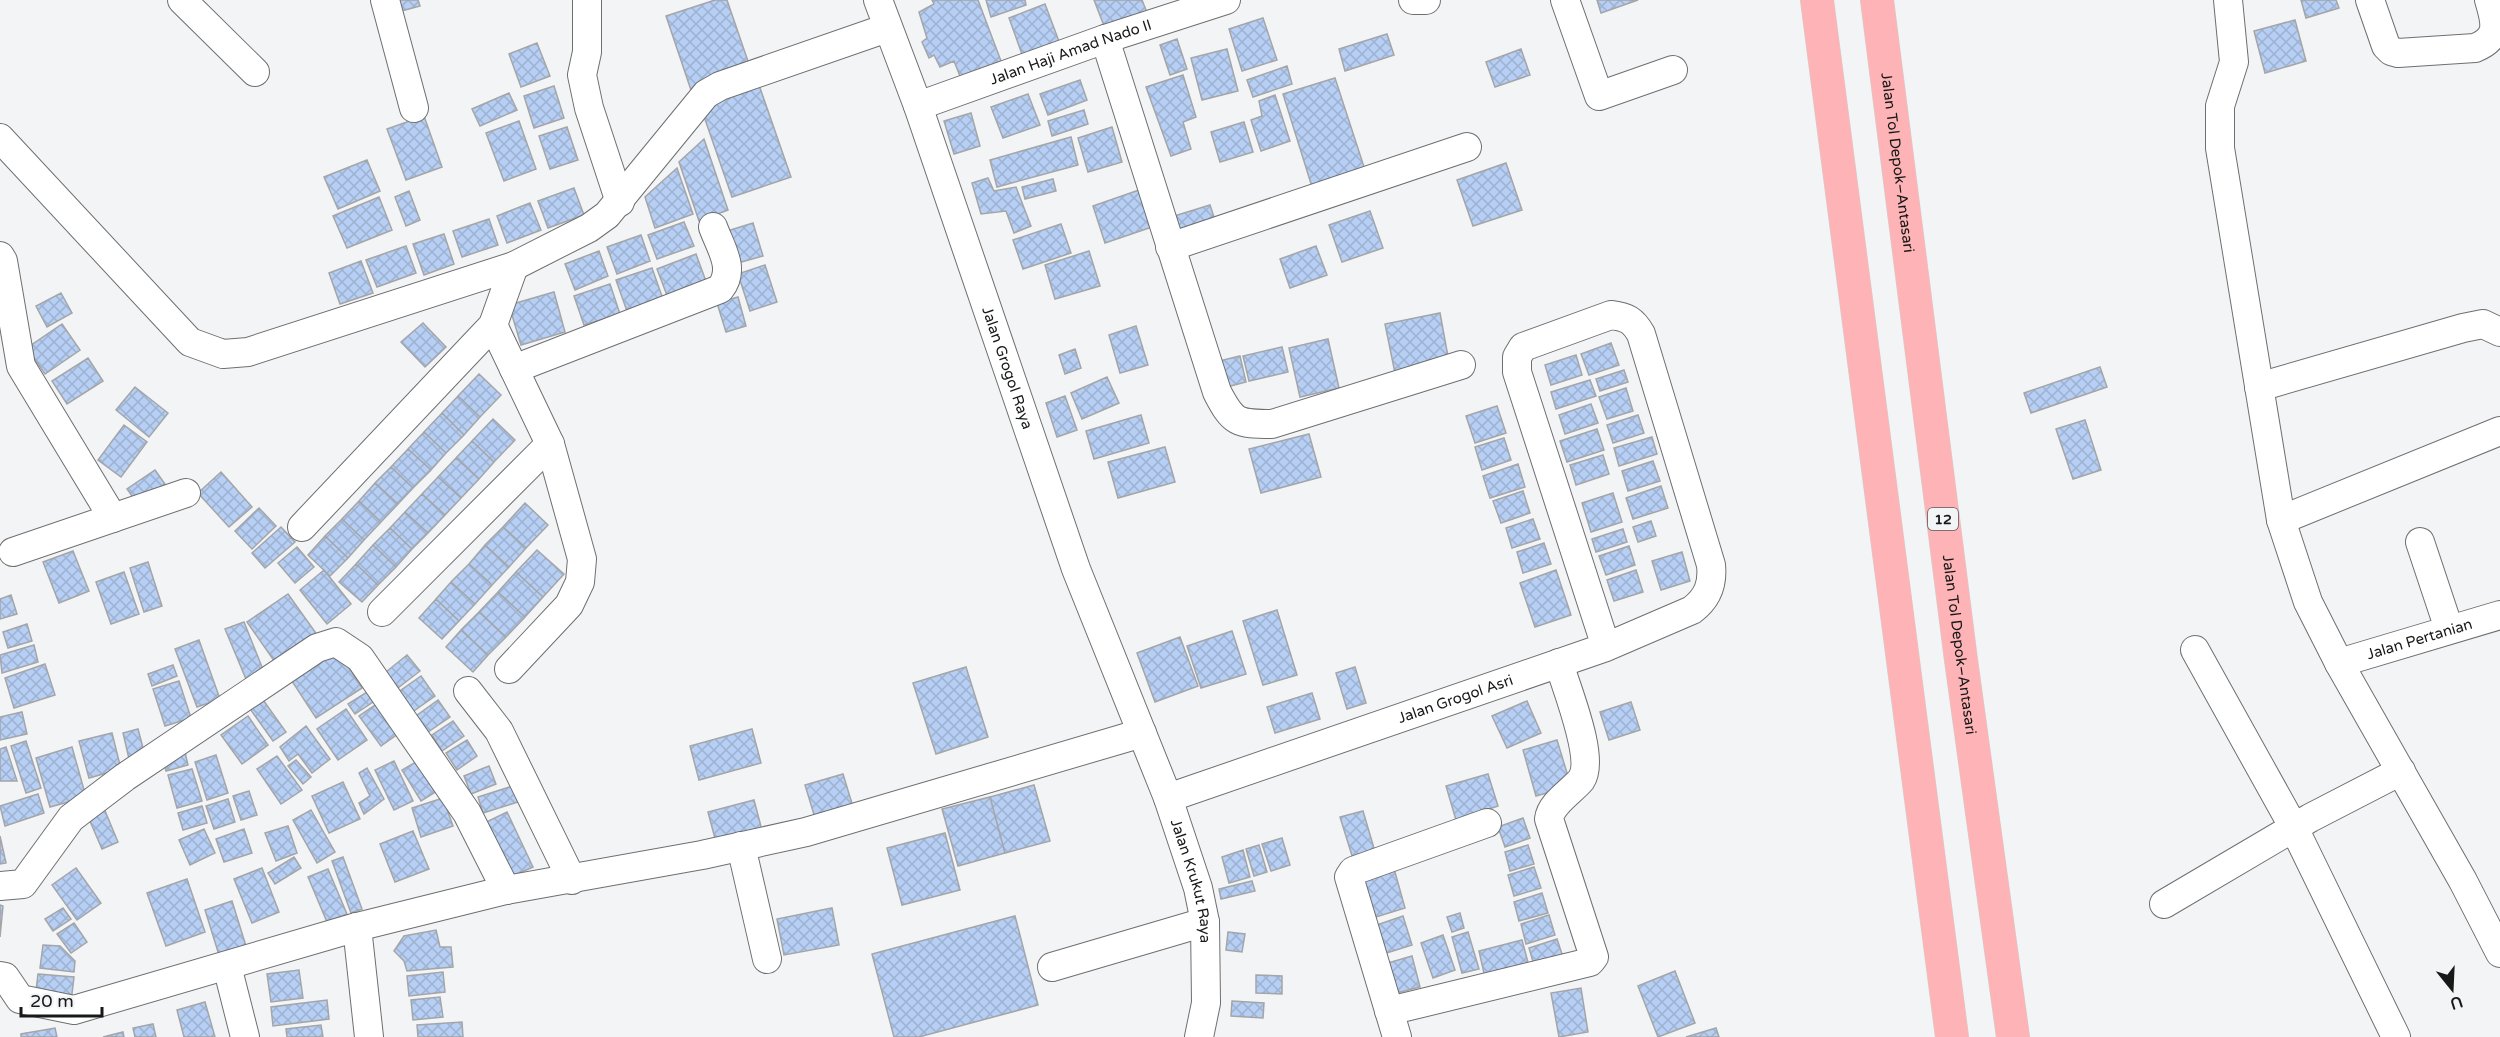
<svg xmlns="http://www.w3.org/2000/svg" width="2500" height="1037" font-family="'Varela Round',sans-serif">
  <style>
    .building { fill: url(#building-cross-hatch); stroke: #a4a5a7; stroke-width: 1.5 }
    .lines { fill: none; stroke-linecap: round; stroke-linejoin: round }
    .minor-casing { stroke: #6e6f71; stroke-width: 30 }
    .highway-casing { stroke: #d1d1d1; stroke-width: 34 }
    .minor { stroke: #fff; stroke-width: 28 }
    .highway { stroke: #feb4b6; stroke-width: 33 }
    .labels { text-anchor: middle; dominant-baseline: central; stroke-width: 4.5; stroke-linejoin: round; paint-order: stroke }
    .shield { fill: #f3f4f6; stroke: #595a5b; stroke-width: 1.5 }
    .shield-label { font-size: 14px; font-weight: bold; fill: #171818 }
    .street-label { font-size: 15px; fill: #171818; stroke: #f3f4f6 }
  </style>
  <defs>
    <pattern id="building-cross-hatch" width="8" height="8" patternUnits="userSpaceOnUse" patternTransform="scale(1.5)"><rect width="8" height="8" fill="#b7cff4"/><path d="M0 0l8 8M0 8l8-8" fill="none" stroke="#9db1d0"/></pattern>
  </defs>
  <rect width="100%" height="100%" fill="#f3f4f6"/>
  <!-- building -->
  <path class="building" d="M390,0H418L420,6L394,13Z
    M715,0H727L751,70L691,90L666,16Z
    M932,0H978L1001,61L960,76L954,61L940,67L934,55L929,58L922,42L927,38L919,12L934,4Z
    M986,0H1025L1026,5L991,17Z
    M1094,0H1142L1148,15L1106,31Z
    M1597,0H1638L1601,13Z
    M2301,0H2336L2339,8L2306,18Z
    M1045,4L1060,44L1023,57L1009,18Z
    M1263,18L1277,60L1242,71L1229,29Z
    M2295,20L2306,61L2265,73L2254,31Z
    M1387,34L1394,55L1345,71L1339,49Z
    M1177,39L1187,69L1170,75L1160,45Z
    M537,43L550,76L521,87L509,54Z
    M1227,49L1238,91L1202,100L1191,58Z
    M1521,49L1530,75L1495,87L1486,62Z
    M1287,66L1292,84L1253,97L1247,80Z
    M1183,75L1196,117L1183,122L1191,149L1171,156L1146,87Z
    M1335,78L1366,173L1313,190L1283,94Z
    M1080,80L1087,100L1048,115L1040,94Z
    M759,85L791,177L732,197L700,105Z
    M554,86L564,118L534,128L524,96Z
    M509,93L517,110L480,126L472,109Z
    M1028,94L1040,125L1003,138L991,107Z
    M1275,95L1290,141L1261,151L1251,120L1262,116L1259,101Z
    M1084,110L1088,124L1052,136L1048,121Z
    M971,113L980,146L954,154L944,121Z
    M424,116L442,167L406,180L387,129Z
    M519,121L536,169L504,181L486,133Z
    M1244,122L1253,152L1220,162L1211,132Z
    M567,127L578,160L550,169L539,136Z
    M1112,127L1122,162L1088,172L1078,138Z
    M1071,137L1078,165L997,187L990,160Z
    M704,139L728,210L699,221L679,162Z
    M367,160L380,191L338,209L324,177Z
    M1506,163L1522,210L1473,226L1457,180Z
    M677,168L693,214L655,228L645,197Z
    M988,178L994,191L1016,187L1031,226L1014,233L1006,211L981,214L972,183Z
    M1053,179L1056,191L1025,199L1022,187Z
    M574,188L584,215L548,228L538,201Z
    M1139,190L1152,227L1105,243L1093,206Z
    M409,191L420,220L406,226L395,197Z
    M379,197L392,230L347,248L333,216Z
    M530,203L541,230L507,243L497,216Z
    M1210,205L1216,223L1176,236L1171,217Z
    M1370,211L1383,248L1342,262L1329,225Z
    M489,219L498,245L462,257L453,231Z
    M684,222L694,246L657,259L648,235Z
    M753,223L763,256L734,264L724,232Z
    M1061,224L1071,253L1023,269L1013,240Z
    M444,234L454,264L424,275L413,244Z
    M641,235L650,261L617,274L607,247Z
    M406,246L416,273L377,287L366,260Z
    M1316,246L1327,275L1290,288L1280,259Z
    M599,251L608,276L575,290L565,264Z
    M1089,251L1100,286L1055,299L1045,265Z
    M696,254L707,284L668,298L657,269Z
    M361,261L373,293L340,304L329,273Z
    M765,265L777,302L750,311L738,274Z
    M652,268L664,302L628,314L616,280Z
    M610,284L620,314L584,325L574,296Z
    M554,292L565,332L521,345L509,305Z
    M61,293L72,313L47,327L36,306Z
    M738,297L746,326L726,332L717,303Z
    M1440,313L1449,362L1395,373L1385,324Z
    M423,323L446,347L425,367L401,342Z
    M62,324L80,350L45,374L27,348Z
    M1136,326L1148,365L1120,373L1109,335Z
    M1328,339L1339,388L1300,397L1289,348Z
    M1611,343L1619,365L1589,375L1581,354Z
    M1282,347L1288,372L1249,381L1243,356Z
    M1075,349L1081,368L1065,374L1059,355Z
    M1576,355L1582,375L1551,385L1545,365Z
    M1240,356L1246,382L1219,389L1211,363Z
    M88,358L103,381L67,404L52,381Z
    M2100,367L2107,387L2031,413L2024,393Z
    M1624,370L1628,382L1600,391L1596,379Z
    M479,374L501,395L480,417L458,396Z
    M1107,377L1119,403L1082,419L1071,393Z
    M1590,380L1596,396L1556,409L1551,392Z
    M135,387L168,413L149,437L116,410Z
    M1626,388L1633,411L1607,419L1599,397Z
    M458,396L480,417L464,435L442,413Z
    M1065,396L1077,430L1057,437L1046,403Z
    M1591,404L1598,423L1565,434L1559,415Z
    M1497,406L1506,433L1475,443L1466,416Z
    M442,413L464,435L446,453L424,432Z
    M1141,415L1149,443L1094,459L1086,431Z
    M1638,415L1644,433L1613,443L1607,425Z
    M493,419L515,440L494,462L472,441Z
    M2085,420L2101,470L2073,479L2056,429Z
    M124,425L147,442L121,477L98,460Z
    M1597,429L1604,450L1567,462L1560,441Z
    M424,432L446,453L431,470L408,449Z
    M1309,434L1321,477L1261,493L1249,449Z
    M1652,437L1657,454L1619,466L1614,448Z
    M1504,438L1511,460L1482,470L1475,447Z
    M472,441L494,462L479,479L456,458Z
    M1165,447L1175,482L1118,498L1108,462Z
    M408,449L431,470L413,488L391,467Z
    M1603,455L1609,474L1576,485L1570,465Z
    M456,458L479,479L461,498L438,477Z
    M1653,461L1660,481L1628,491L1622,471Z
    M1518,464L1525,487L1490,498L1483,476Z
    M391,467L413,488L398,504L375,483Z
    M155,470L165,484L137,503L127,489Z
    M221,472L252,507L229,527L198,493Z
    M438,477L461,498L445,515L422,494Z
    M375,483L398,504L381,522L359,501Z
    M1661,486L1668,508L1633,519L1626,498Z
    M1523,491L1530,513L1501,523L1493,501Z
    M1613,493L1622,522L1591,532L1582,503Z
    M422,494L445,515L428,533L405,512Z
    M359,501L381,522L364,540L342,519Z
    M525,503L548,525L526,548L503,527Z
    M259,508L276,526L252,549L235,531Z
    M405,512L428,533L412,549L390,528Z
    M342,519L364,540L348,558L325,536Z
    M1533,519L1540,539L1512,548L1506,528Z
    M1651,521L1656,536L1638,542L1633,527Z
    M281,527L295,542L265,568L252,553Z
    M503,527L526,548L509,567L485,545Z
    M390,528L412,549L396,567L373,545Z
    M1623,529L1627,542L1596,552L1592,539Z
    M325,536L348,558L330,576L308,555Z
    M1544,543L1551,564L1523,573L1517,552Z
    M373,545L396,567L378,585L356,564Z
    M485,545L509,567L492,585L469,564Z
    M1629,546L1635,565L1606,575L1599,556Z
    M297,547L314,567L295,583L278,563Z
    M537,550L564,574L543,597L516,572Z
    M73,551L89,591L59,603L43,562Z
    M1682,552L1690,581L1661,590L1652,561Z
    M148,562L162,606L144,612L130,568Z
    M356,564L378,585L362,602L339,582Z
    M469,564L492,585L475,604L451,582Z
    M324,570L351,604L327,624L300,590Z
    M1556,570L1571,615L1535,627L1520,583Z
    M1636,570L1643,592L1614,601L1607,580Z
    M124,572L139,614L111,624L96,582Z
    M516,572L543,597L525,617L498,592Z
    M451,582L475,604L459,621L436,599Z
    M498,592L525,617L506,637L479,612Z
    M288,594L318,636L277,665L247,622Z
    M11,595L17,614L0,619V599Z
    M436,599L459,621L442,639L419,618Z
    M1277,610L1297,675L1263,685L1243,621Z
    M479,612L506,637L488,655L461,630Z
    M244,622L264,672L246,679L225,629Z
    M27,624L32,641L8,648L3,632Z
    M461,630L488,655L473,672L446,647Z
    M1232,631L1246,674L1201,688L1187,646Z
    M1180,637L1198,686L1155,702L1137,653Z
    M199,640L220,699L197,707L175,649Z
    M34,645L38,662L2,673L0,655Z
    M334,645L362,688L316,718L288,675Z
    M407,655L420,671L394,691L381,676Z
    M45,664L55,695L14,708L5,678Z
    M173,665L177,676L152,686L148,674Z
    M966,667L988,737L936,754L913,683Z
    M1355,667L1366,703L1347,709L1336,673Z
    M421,676L435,696L411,713L397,693Z
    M179,681L191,718L165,726L153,689Z
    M367,692L373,702L355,714L348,704Z
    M1312,693L1320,719L1275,733L1267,707Z
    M261,697L286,732L273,741L248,706Z
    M438,700L450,717L428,732L416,716Z
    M381,701L402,731L381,746L359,716Z
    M1527,701L1541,733L1507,748L1492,716Z
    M1631,702L1640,730L1609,740L1600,712Z
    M346,709L367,740L338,760L317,729Z
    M22,712L27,734L0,740V717Z
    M248,716L268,745L242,764L221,735Z
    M453,721L464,736L442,751L432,735Z
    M306,726L330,759L312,773L298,754L289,761L280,747Z
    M138,729L146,759L130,763L123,733Z
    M752,729L761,763L699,780L690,746Z
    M112,733L121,769L89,778L79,741Z
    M467,740L477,756L457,770L446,753Z
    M1557,740L1571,786L1536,796L1523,750Z
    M26,741L41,788L26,793L11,746Z
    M6,747L17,781H0V749Z
    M72,747L86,797L50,807L36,758Z
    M184,748L188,765L166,771L162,754Z
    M216,755L228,793L207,800L195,762Z
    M277,756L302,790L281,804L257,769Z
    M423,758L442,788L421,801L402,770Z
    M296,760L311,777L303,784L288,766Z
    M394,761L413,801L394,810L375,770Z
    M489,766L496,784L471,794L464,776Z
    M367,768L384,799L364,814L359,803L370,796L359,773Z
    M192,769L202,801L177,808L168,775Z
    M843,774L854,810L816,821L805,785Z
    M1488,774L1498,806L1456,820L1446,786Z
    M343,782L360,819L329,833L312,796Z
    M516,785L521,801L483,813L478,797Z
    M1034,785L1050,841L1005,853L990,797Z
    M249,791L257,815L241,820L233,796Z
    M38,794L44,813L5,826L0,806Z
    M990,797L1005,853L958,866L942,809Z
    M443,798L453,826L421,837L412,808Z
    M228,799L235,822L214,829L206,806Z
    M754,800L763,834L717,846L708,812Z
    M103,806L118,842L102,849L86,812Z
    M202,806L207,823L183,830L178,813Z
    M311,810L335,852L317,863L293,820Z
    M1363,811L1376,855L1354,862L1340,817Z
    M507,812L533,867L503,880L478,826Z
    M1523,818L1530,838L1505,847L1498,827Z
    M288,826L297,853L276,861L265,833Z
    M204,829L215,853L190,865L179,840Z
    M244,829L252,853L224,862L216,839Z
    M413,831L429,869L395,882L380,844Z
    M945,833L960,890L902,905L887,848Z
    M0,836L6,863L0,864Z
    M1282,838L1290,865L1271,871L1262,844Z
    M1259,845L1267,872L1254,876L1246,849Z
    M1528,845L1534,864L1510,871L1505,852Z
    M1243,850L1250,877L1229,883L1222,857Z
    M294,857L301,868L275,884L268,873Z
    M343,857L362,909L351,913L332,861Z
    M1393,865L1405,908L1366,920L1353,877Z
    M1534,867L1541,888L1514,896L1508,875Z
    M76,868L101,903L77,920L52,885Z
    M262,868L279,912L252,923L234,879Z
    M328,869L347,914L327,922L308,877Z
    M187,879L205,932L166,946L147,893Z
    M1252,881L1255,891L1221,899L1219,889Z
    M1542,893L1548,913L1519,921L1514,902Z
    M232,901L246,946L219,955L205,910Z
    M0,905L3,906L0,937Z
    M63,908L71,919L53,931L45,919Z
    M832,908L839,945L784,955L777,919Z
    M1460,913L1464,928L1452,932L1447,917Z
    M1549,915L1555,935L1526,944L1521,924Z
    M1015,916L1038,1005L919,1037H894L872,954Z
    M1403,916L1412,945L1380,955L1371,927Z
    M74,923L87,942L71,953L57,934Z
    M436,930L440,947H451L453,967L407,971L404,961L394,951L404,936Z
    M1228,932L1245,934L1242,952L1226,950Z
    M1468,932L1479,969L1462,973L1452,937Z
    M1443,935L1455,970L1433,978L1421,943Z
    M1557,939L1565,963L1536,972L1529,948Z
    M1522,940L1530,970L1486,982L1479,951Z
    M43,945L60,946L75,961L74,972L40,968Z
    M1412,956L1420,987L1389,995L1381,965Z
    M299,970L303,998L271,1002L267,974Z
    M1675,971L1695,1023L1658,1037L1638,986Z
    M443,972L445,992L409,996L407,976Z
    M38,974L74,977L71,1002L35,999Z
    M1256,975L1282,976V994L1256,993Z
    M1581,988L1588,1032L1559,1037L1551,993Z
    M440,997L443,1017L413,1020L411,1000Z
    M327,1000L329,1019L273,1026L271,1007Z
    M1232,1001L1264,1003L1263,1018L1231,1016Z
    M205,1002L215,1037H184L177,1010Z
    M462,1022L463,1037H418L417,1025Z
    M153,1024L156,1037H135L133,1028Z
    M321,1025L323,1037H287L286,1029Z
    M55,1028L57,1037H21V1034Z
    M1716,1028L1719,1037H1686Z
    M123,1032L124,1037H103Z"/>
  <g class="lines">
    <defs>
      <g id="minor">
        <path d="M182,0L255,72"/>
        <path d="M385,0L414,108"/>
        <path d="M587,0V52L582,75L589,108L620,202"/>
        <path id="s1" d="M878,0L918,106L1076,569L1168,798L1198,888L1205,922L1206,1003L1199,1037"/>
        <path d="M1413,0H1426"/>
        <path d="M1565,0L1599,96L1673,70"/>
        <path d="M2228,0L2234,62L2220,106V148L2281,520L2308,602L2339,663L2463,881L2500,953"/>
        <path d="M2370,0L2386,46L2391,51L2398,53L2475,48C2500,38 2496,23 2489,0"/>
        <path d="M1105,39L1217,392C1233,423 1237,424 1272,424L1461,365"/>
        <path id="s2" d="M918,106L1105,39L1226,0"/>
        <path d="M0,138L190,342L223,354L248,352L514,266L589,228L607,215L706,94L720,86L887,28"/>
        <path d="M1170,247L1467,147"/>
        <path d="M0,256L3,261L21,366L113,518"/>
        <path d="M493,325L550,444L582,559L580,582L569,605L509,669"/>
        <path d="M514,369L720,289C736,269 721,249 713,227"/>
        <path d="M2259,387L2463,328L2483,324L2500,332"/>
        <path d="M2281,520L2500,431"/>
        <path d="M302,527L493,325L514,266"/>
        <path d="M2420,542L2449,629"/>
        <path d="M13,552L186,493"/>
        <path d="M382,612L550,444"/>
        <path d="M2195,650L2294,828L2396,1037"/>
        <path id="s3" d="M2339,663L2500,615"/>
        <path d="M468,691L499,731L572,880"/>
        <path id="s4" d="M1168,798L1606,647L1692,610C1708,598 1713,584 1711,565L1641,334C1633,320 1627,317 1611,315L1523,347L1517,357V372L1606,647"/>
        <path d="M741,846L767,959"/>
        <path d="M0,886L23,884L71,818L125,777L317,648L336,642L360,658L467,813L506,890"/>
        <path d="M2164,904L2310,818L2401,771"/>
        <path d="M357,927L369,1037"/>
        <path d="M227,966L245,1037"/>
        <path d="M1052,967L1205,922"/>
        <path d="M0,976L5,977L20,999L74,1010L357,927L506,890L702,855L806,832L1142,733"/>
        <path d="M1389,1011L1590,962L1594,957L1549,819C1551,803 1571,792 1581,780C1596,759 1566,688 1559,663"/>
        <path d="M1397,1037L1349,877L1353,871L1487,823"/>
      </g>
      <g id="highway">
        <path d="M1817,0L1952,1037"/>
        <path id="s5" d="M1877,0L1961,660L2013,1037"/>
      </g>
    </defs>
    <!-- minor casing -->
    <use href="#minor" class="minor-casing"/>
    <!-- highway casing -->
    <use href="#highway" class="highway-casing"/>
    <!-- minor -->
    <use href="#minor" class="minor"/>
    <!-- highway -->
    <use href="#highway" class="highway"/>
  </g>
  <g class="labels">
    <!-- shield labels -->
    <rect class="shield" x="1928" y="508" width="30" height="22" rx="4.5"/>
    <g class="shield-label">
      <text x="1943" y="519">12</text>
    </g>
    <!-- street labels -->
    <g class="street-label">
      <text stroke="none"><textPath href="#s2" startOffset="162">Jalan Haji Amad Nado II</textPath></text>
      <text stroke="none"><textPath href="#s5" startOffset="164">Jalan Tol Depok–Antasari</textPath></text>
      <text stroke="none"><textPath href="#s1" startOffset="390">Jalan Grogol Raya</textPath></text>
      <text stroke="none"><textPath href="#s3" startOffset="84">Jalan Pertanian</textPath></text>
      <text stroke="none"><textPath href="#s5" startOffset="650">Jalan Tol Depok–Antasari</textPath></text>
      <text stroke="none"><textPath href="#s4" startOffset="304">Jalan Grogol Asri</textPath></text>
      <text stroke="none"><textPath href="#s1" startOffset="936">Jalan Krukut Raya</textPath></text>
    </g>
  </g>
  <!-- north arrow -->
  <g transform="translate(2452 989) rotate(162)" stroke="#f3f4f6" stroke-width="4.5" paint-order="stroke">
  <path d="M0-4.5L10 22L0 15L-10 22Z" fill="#171818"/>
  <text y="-9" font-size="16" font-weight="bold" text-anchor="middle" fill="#171818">U</text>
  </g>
  <!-- scale -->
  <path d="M21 1007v9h81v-9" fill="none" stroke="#171818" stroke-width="3"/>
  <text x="30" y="1007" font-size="18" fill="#171818" stroke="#f3f4f6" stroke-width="4.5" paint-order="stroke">20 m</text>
</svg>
